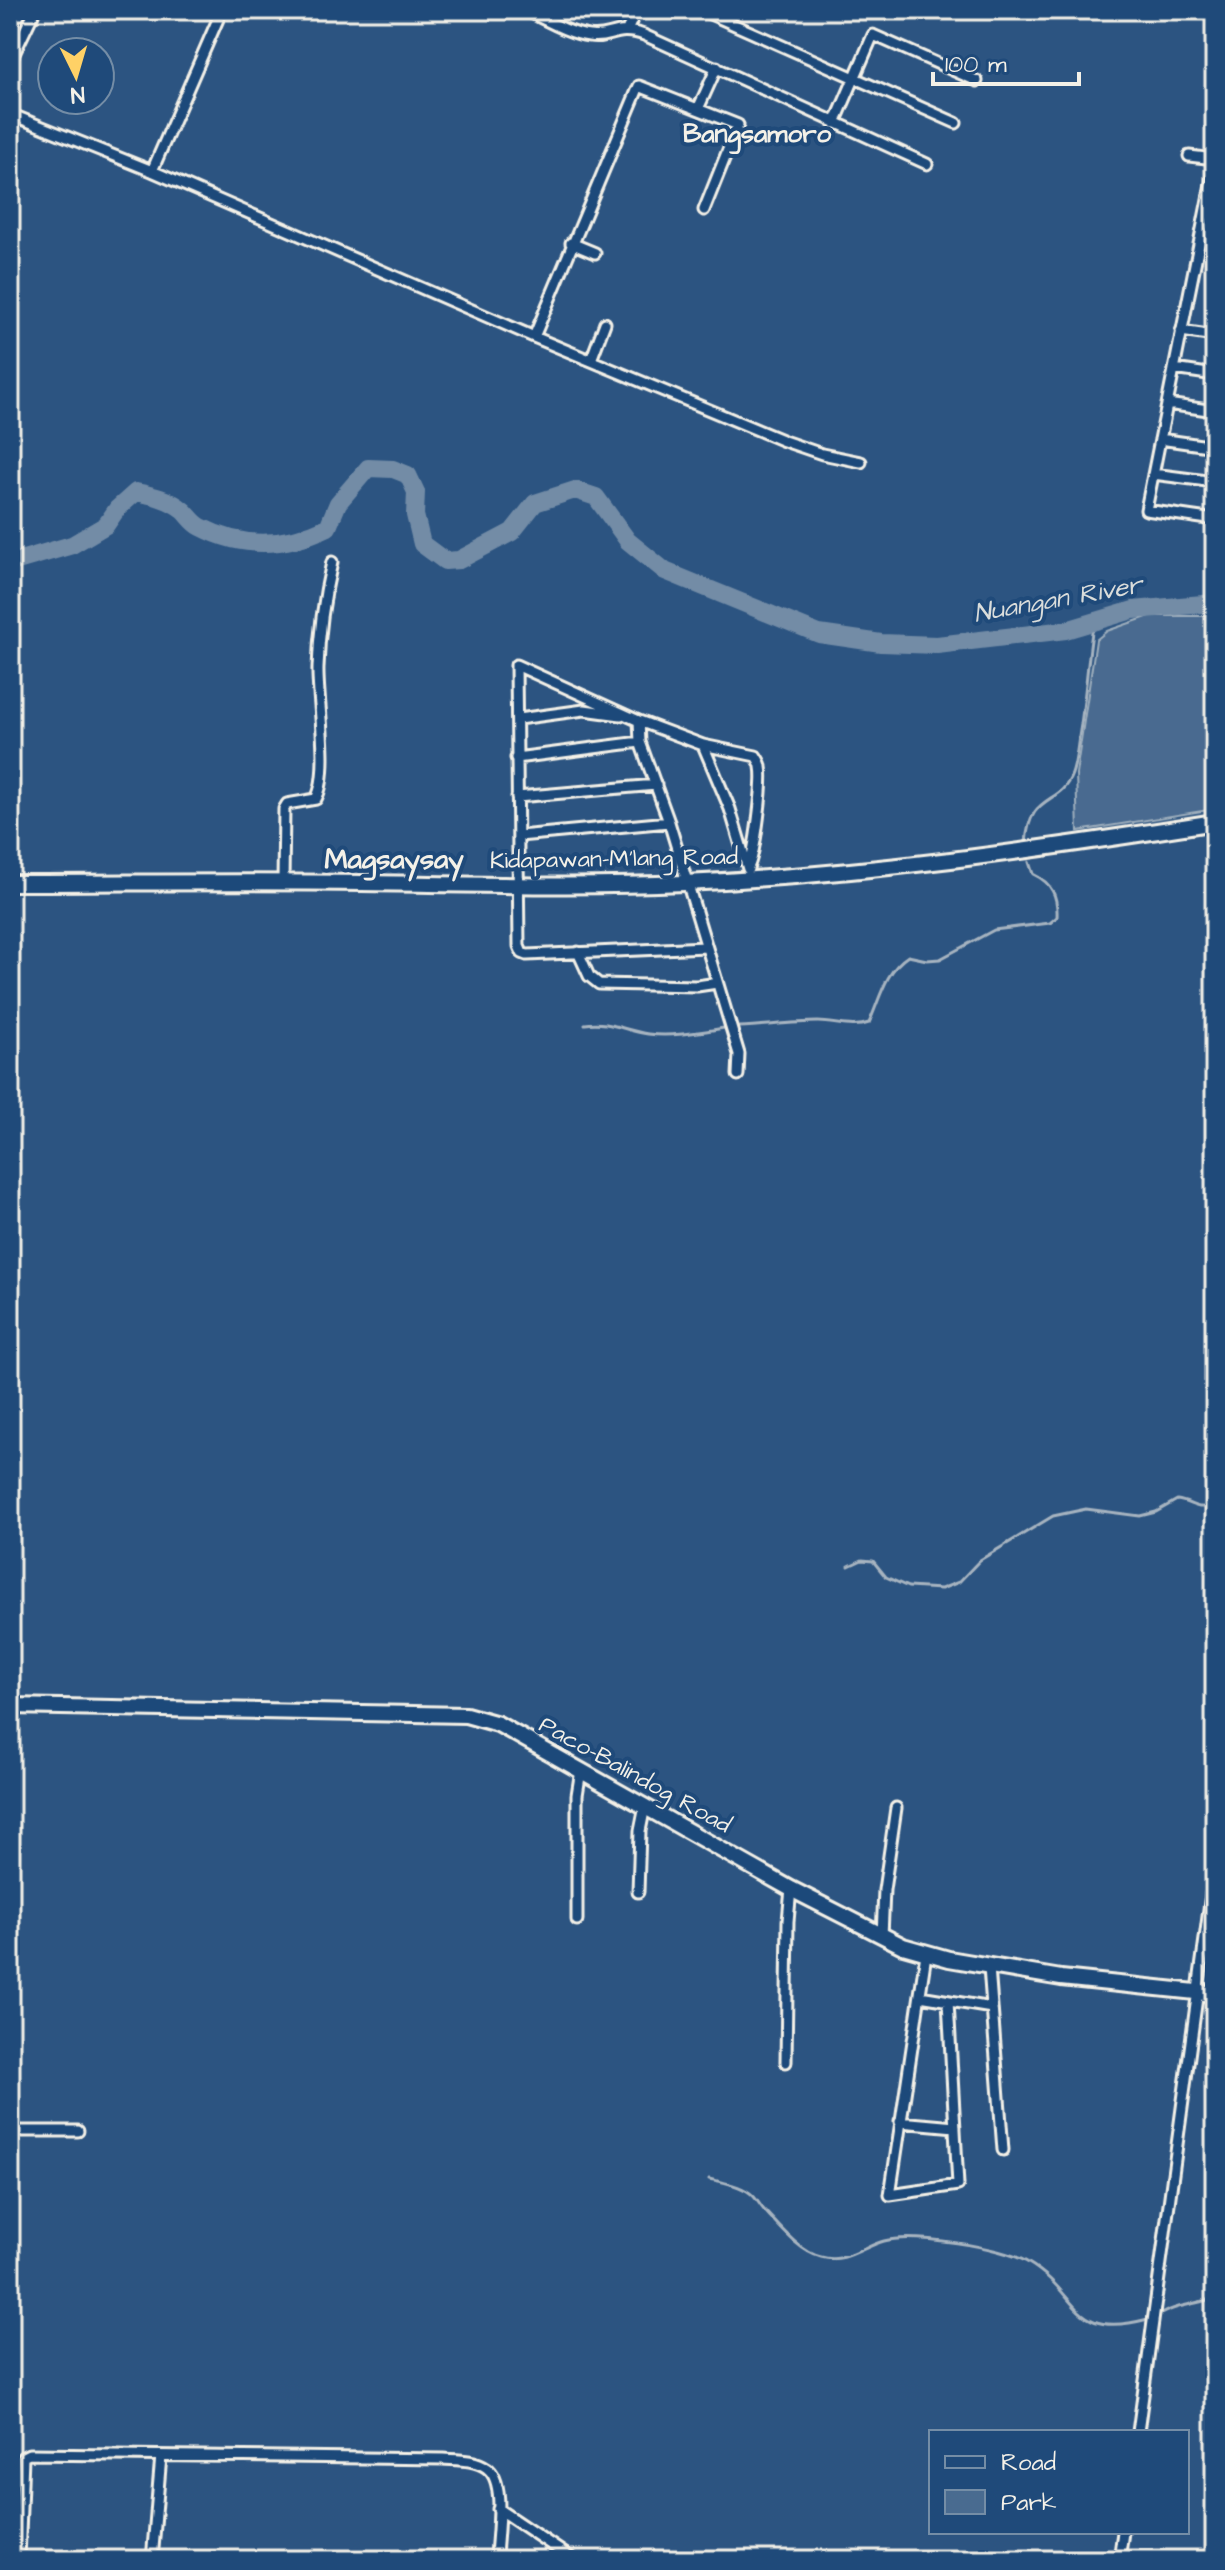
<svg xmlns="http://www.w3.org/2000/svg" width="1225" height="2570" font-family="'Architects Daughter',sans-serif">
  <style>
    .green { fill: #496b90; stroke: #9eaebc; stroke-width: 2 }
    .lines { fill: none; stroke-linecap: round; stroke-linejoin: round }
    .stream { stroke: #a7b4c0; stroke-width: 3 }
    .river { stroke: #738ca6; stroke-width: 18 }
    .street-casing { stroke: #f4f1e8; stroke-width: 15 }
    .secondary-casing { stroke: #f4f1e8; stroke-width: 20 }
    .primary-casing { stroke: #f4f1e8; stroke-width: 20 }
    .street { stroke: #1f4a7a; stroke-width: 9 }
    .secondary { stroke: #1f4a7a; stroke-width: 14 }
    .primary { stroke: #1f4a7a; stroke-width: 14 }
    .labels { text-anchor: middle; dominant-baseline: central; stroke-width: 8; stroke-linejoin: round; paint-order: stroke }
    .street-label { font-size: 24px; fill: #f4f1e8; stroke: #1f4a7a }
    .neighbourhood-label { font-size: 26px; font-weight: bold; fill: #f4f1e8; stroke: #1f4a7a }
    .water-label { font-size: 26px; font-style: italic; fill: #dadddb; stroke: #1f4a7a }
    .quarter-label { font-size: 28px; font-weight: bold; fill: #f4f1e8; stroke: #1f4a7a }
  </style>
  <rect width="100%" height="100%" fill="#2c5481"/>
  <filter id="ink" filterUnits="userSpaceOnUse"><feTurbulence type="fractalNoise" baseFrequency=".0125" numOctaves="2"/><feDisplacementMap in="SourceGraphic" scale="16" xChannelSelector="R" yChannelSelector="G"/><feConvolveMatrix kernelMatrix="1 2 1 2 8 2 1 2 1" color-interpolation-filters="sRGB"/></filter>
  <g filter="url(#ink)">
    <!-- green -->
    <path class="green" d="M1150,616H1215V809L1078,831L1076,774L1096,640L1107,631Z"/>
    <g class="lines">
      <!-- stream -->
      <path class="stream" d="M1026,844C1029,791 1060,807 1072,774C1076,763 1077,749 1079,737C1085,702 1087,667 1092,632L1097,623
        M585,1024C608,1020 626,1031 648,1034C673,1037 699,1032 724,1028
        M739,1027C765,1026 791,1022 818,1022C835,1022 853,1029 869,1023C880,999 885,971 908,956L927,960L940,959L994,930L1050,923L1057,917C1058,896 1052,883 1033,874L1029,862
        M849,1566L862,1560L873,1561L886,1577L908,1587L941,1589L959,1582L980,1560L1053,1516L1086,1509L1140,1516L1156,1512L1177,1500C1193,1502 1198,1513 1215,1503
        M709,2179C722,2182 739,2185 750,2193C756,2197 760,2206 765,2211C780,2227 800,2252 821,2257C846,2264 862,2247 884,2241C912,2233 1003,2247 1027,2262C1083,2295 1068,2340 1148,2319
        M1161,2314C1178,2304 1195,2305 1213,2298L1215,2295"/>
      <!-- river -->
      <path class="river" d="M10,563L72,545L106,525L117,509L136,492C151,495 170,499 183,510C189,515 193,523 201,527C243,549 286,547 328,527L338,503L368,468L393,469L408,475L416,492L415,515L422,544L445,561L459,560L512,532L535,503L575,490L596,497L628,541L665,571L819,634L881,643L937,645L1066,630L1133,610L1215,603"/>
      <defs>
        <path id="street" d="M525,10C545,19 567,33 589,36C610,40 616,25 644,35L927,164
          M701,10L956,123
          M627,30L637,10
          M10,62L35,10
          M698,109L717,67
          M10,114L152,171L534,337L784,441L822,454L861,462
          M835,123L873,35L977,81
          M1189,156L1215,159
          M1215,164L1146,510L1215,520
          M152,171L222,10
          M571,243L595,253
          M1181,331L1215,336
          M534,337L639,86L738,125L704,210
          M591,360L605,323
          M1174,369L1215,375
          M1167,404L1215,411
          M1160,439L1215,447
          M1153,474L1215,482
          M518,719L584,710L621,715
          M639,721L640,742L669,822L739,1054L738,1075
          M703,745L730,809L748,869
          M516,758L640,742
          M517,797L656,785
          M519,836L669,822
          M283,882L284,809L287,804L316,799C331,772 317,701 318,668C319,631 324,597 332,562
          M706,947L527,955L522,953L519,946L516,665L639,721L703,745L756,756C758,760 761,763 761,767C764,781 755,856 748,867
          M578,952L589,976L599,984L697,986L717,983
          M638,1892L640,1831L645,1806
          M577,1920V1795L581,1770
          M882,1936L884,1890L896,1808
          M926,1954L890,2195L958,2185L948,2001
          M989,1967L1003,2150
          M920,1996L992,2008
          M786,2062L788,1921L791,1889
          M900,2122L955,2127
          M10,2131H78
          M1138,2432L1215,1865
          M498,2509L574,2560
          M19,2560L23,2457L29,2454L443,2459C457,2460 475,2459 487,2468C507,2482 496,2537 496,2560
          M152,2560L161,2456
          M1119,2560L1123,2532"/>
        <path id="secondary" d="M10,1706L466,1715L498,1724L791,1889L903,1946L949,1959L1061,1978L1215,1994"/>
        <path id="primary" d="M10,883C127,883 245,881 362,883C470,884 577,888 684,883C863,875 1039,850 1215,822"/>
      </defs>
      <!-- street casing -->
      <use href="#street" class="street-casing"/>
      <!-- secondary casing -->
      <use href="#secondary" class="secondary-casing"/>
      <!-- primary casing -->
      <use href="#primary" class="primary-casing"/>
      <!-- street -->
      <use href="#street" class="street"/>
      <!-- secondary -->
      <use href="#secondary" class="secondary"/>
      <!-- primary -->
      <use href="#primary" class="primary"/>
    </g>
  </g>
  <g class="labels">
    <!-- street labels -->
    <g class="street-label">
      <text transform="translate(614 859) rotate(-1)">Kidapawan-M'lang Road</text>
      <text transform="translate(635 1775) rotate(29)">Paco-Balindog Road</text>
    </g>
    <!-- neighbourhood labels -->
    <g class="neighbourhood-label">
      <text x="757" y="134">Bangsamoro</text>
    </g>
    <!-- water labels -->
    <g class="water-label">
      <text transform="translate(1058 599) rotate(-10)">Nuangan River</text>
    </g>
    <!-- quarter labels -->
    <g class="quarter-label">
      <text x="394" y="859">Magsaysay</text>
    </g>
  </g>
  <!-- margin -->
  <rect width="1225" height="2570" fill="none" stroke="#1f4a7a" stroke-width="40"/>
  <rect x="20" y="20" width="1185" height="2530" fill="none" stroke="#f4f1e8" stroke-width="3" filter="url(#ink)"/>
  <!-- legend -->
  <rect x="929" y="2430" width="260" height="104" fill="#1f4a7a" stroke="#748da6" stroke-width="2"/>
  <rect x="945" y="2456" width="40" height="12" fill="#1f4a7a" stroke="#748da6" stroke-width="2"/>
  <text x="1001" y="2470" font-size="24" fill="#f4f1e8">Road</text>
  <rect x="945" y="2490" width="40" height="24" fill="#496b90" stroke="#748da6" stroke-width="2"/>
  <text x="1001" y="2510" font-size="24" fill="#f4f1e8">Park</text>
  <!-- north arrow -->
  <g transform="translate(76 76) rotate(175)"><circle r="38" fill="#1f4a7a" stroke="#748da6" stroke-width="2"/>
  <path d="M0-6L14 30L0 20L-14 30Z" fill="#ffd166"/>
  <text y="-12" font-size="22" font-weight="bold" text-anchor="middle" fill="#f4f1e8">N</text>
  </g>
  <!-- scale -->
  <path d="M933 72v12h146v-12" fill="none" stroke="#f4f1e8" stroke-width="4"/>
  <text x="945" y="72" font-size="24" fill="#f4f1e8" stroke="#1f4a7a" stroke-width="6" paint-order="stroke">100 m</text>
</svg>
